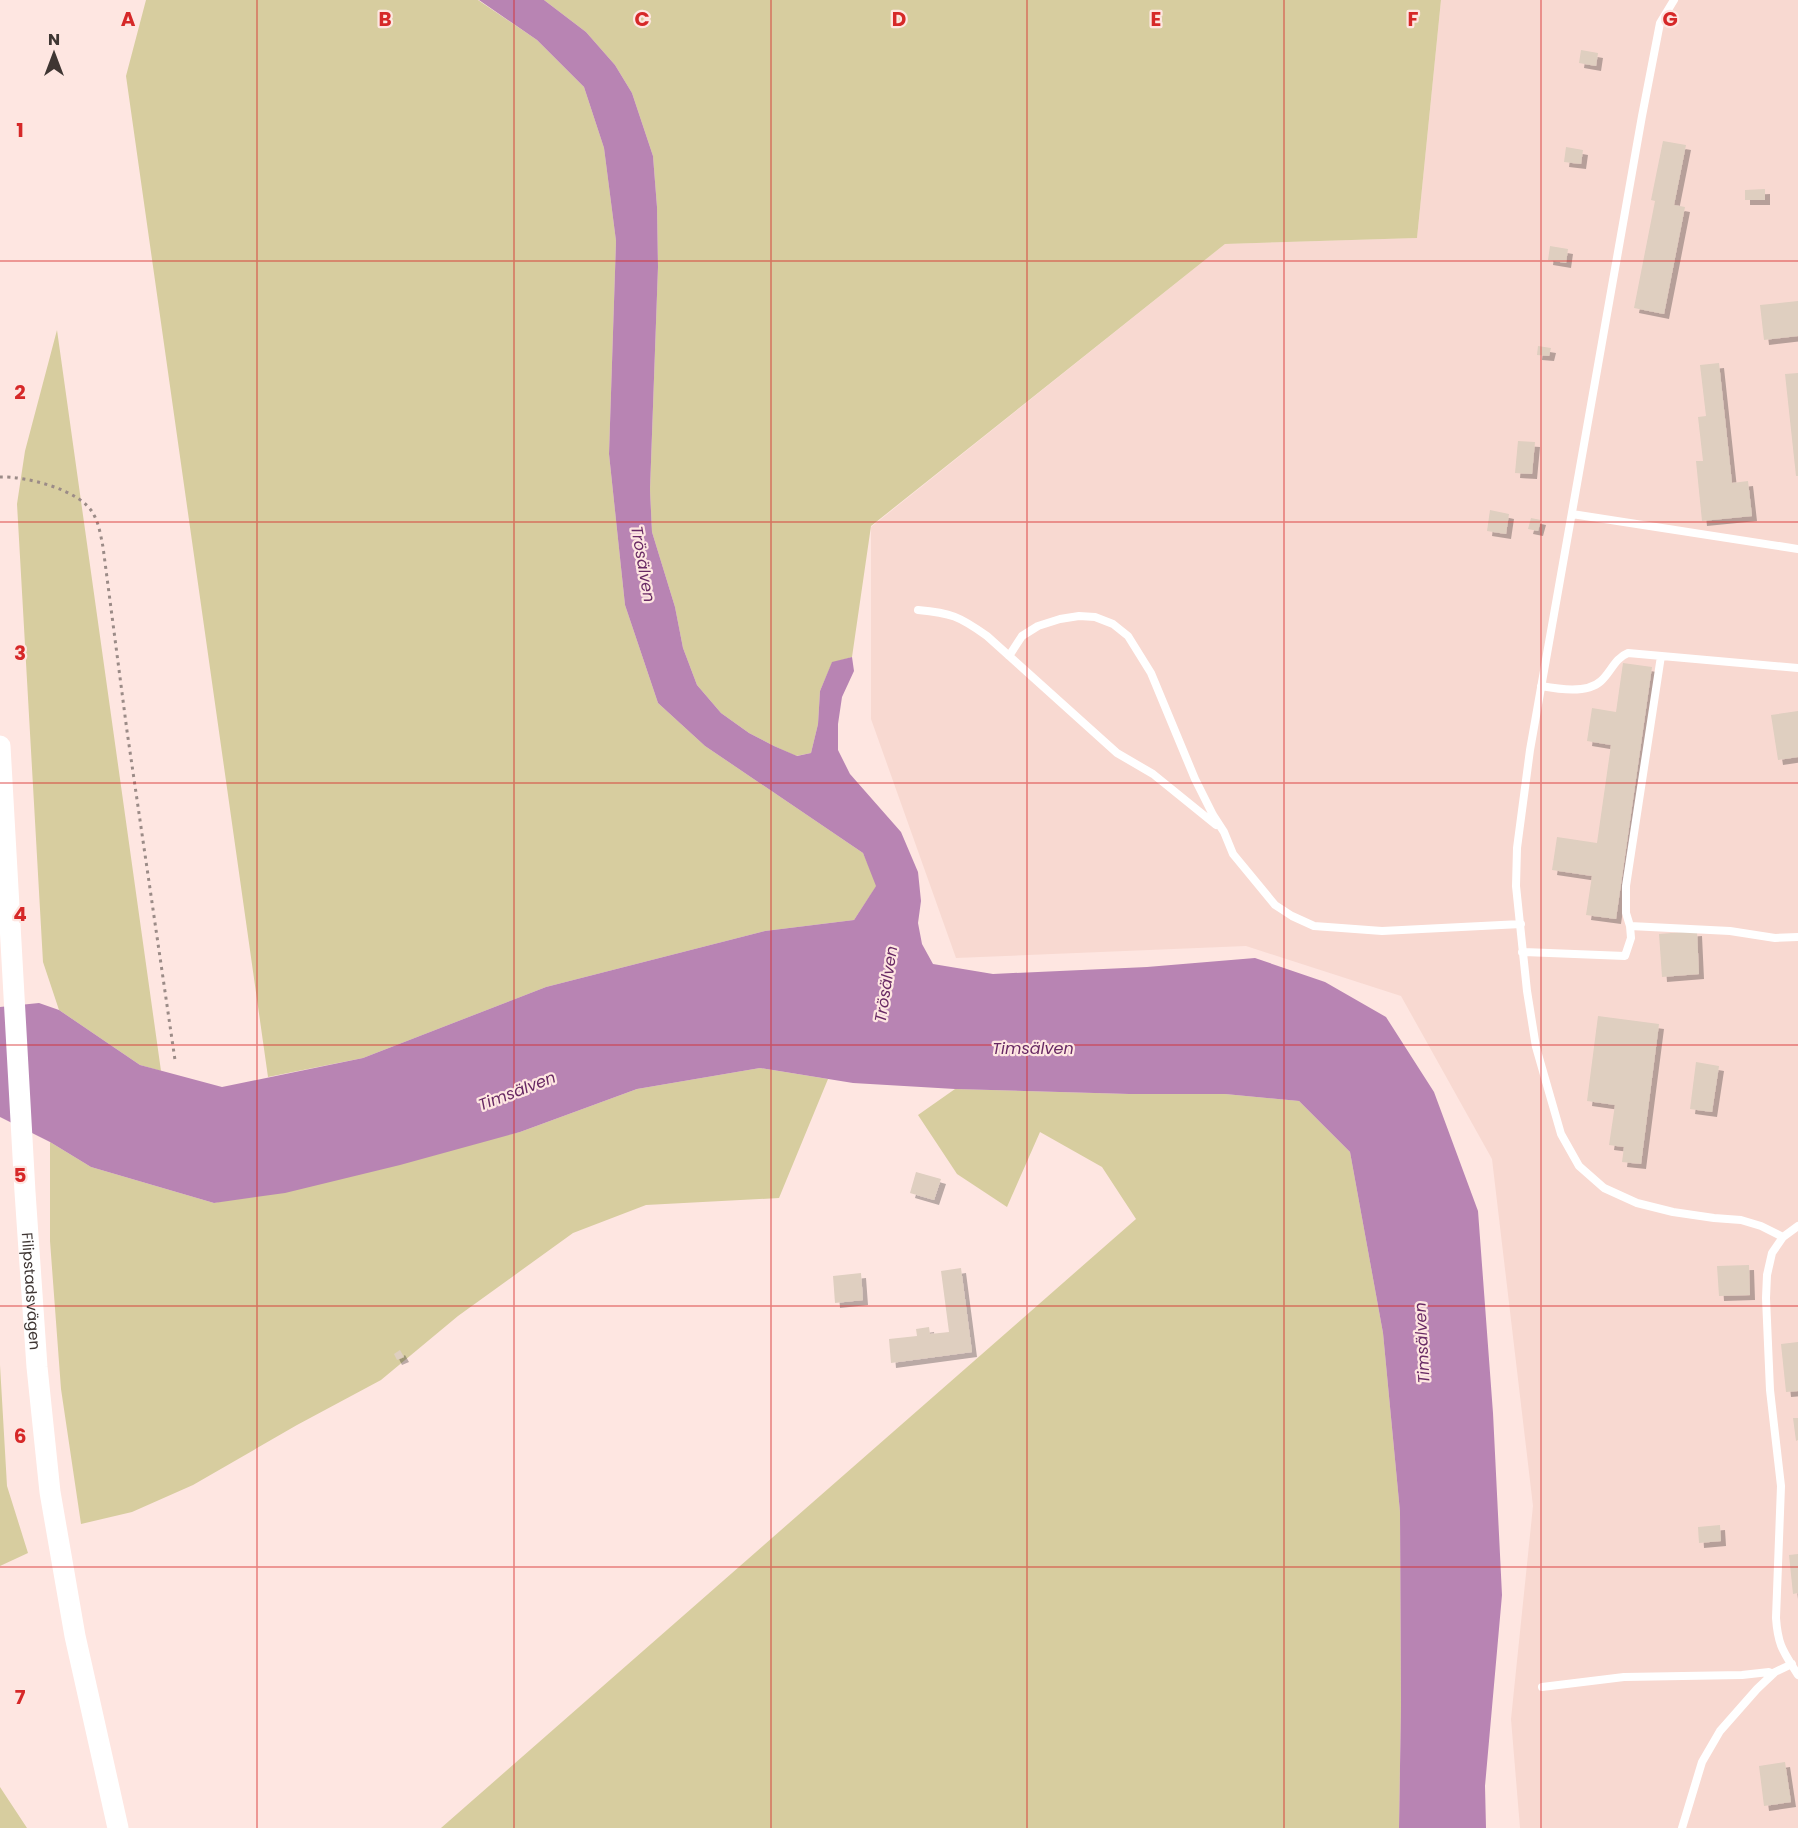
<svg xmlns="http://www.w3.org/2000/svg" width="1798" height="1828" font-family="Poppins,sans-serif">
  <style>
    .built { fill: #f8d9d1 }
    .green { fill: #d7cd9f }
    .water { fill: #b884b3 }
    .building { fill: #dfcfc0; filter: url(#shadow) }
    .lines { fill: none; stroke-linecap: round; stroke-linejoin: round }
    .path { stroke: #9b8b87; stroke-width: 3; stroke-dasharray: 3 4.5; stroke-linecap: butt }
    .lane { stroke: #fff; stroke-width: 8 }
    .secondary { stroke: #fff; stroke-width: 21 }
    .grid { fill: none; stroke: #d62828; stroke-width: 1.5; stroke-opacity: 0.55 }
    .labels { text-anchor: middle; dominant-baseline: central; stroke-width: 4.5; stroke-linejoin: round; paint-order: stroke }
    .street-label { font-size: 15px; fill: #3f3633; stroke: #fee6e1 }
    .water-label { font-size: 16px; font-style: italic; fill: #682964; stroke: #fee6e1 }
    .grid-label { font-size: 20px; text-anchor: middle; font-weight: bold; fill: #d62828; stroke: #fee6e1; stroke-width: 4.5; stroke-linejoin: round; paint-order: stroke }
  </style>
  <defs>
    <filter id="shadow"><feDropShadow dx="5" dy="5" stdDeviation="0" flood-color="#0004"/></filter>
  </defs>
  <rect width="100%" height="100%" fill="#fee6e1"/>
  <!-- built -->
  <path class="built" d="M1441,0H1798V1828H1520L1511,1719L1533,1506L1492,1159L1401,996L1246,946L956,958L871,719V527L1225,244L1417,238Z"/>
  <!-- green -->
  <path class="green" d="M146,0H478L537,40L584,87L604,148L616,241L609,454L625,605L658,703L705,746L863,853L877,885L854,920L765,931L546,987L363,1058L268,1077L126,76Z
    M544,0H1441L1417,238L1225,244L871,526L852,657L832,663L820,691L818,724L811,753L796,756L774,746L749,733L721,713L697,685L683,648L675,607L652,532L650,490L658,267L657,207L653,156L632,93L615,65L586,32Z
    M57,330L161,1071L140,1065L59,1010L43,962L17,504L25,451Z
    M760,1068L828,1079L779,1198L646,1205L573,1233L458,1316L381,1380L297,1425L193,1485L132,1512L81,1524L61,1389L50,1241V1142L91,1167L214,1203L520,1132L637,1089Z
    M955,1089L1129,1094H1225L1299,1101L1350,1152L1383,1333L1400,1512L1401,1705L1399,1828H441L1136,1219L1102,1167L1040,1132L1007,1207L957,1174L918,1115Z
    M0,1365L7,1486L28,1553L0,1566Z
    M0,1787L27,1828H0Z"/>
  <!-- water -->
  <path class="water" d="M479,0H544L586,32L615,65L632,93L653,156L657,207L658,267L650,490L652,532L675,607L683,648L697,685L721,713L749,733L774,746L797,756L811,753L818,724L820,691L832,662L852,657L854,671L842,697L838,724V750L850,774L901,832L918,872L921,901L918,923L922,944L933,964L993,974L1147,967L1255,958L1325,982L1386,1017L1434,1092L1478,1211L1493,1413L1502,1595L1485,1786L1486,1828H1399L1401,1705L1400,1512L1383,1333L1350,1152L1299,1101L1225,1094H1129L955,1089L853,1083L760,1068L637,1089L520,1132L400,1165L285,1193L214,1203L91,1167L50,1142L0,1117V1007L39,1003L59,1010L140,1065L222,1087L363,1058L546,987L765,931L854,920L876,886L863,853L705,746L658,703L625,605L609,454L616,241L604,148L584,87L537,40Z"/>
  <!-- building -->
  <path class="building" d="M1581,50L1598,53L1596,66L1579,63Z
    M1663,141L1686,145L1674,205L1685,207L1664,314L1634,308L1655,201L1651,200Z
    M1566,147L1583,150L1581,164L1564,162Z
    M1765,189V200H1745V190Z
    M1550,246L1568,249L1566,263L1548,260Z
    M1798,301V336L1764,340L1760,305Z
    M1538,346L1551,348L1549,356L1537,355Z
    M1719,363L1732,483L1748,481L1752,516L1702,521L1696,461H1703L1698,417L1706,416L1700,365Z
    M1798,373V476H1796L1785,374Z
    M1518,441L1535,442L1532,474L1515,473Z
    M1490,510L1509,514L1506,534L1487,531Z
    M1531,518L1541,520L1538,531L1528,529Z
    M1623,663L1652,667L1616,919L1586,915L1592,876L1552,870L1557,837L1597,843L1611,745L1587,741L1592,708L1616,712Z
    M1798,711V757L1778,760L1771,715Z
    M1697,931L1699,974L1662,977L1659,934Z
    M1598,1016L1659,1024L1641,1164L1622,1162L1624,1147L1609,1145L1615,1105L1587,1101Z
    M1696,1062L1719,1066L1712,1112L1690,1109Z
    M916,1172L941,1179L934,1200L910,1193Z
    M1749,1265L1750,1295L1719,1296L1717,1266Z
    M961,1268L972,1352L891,1363L889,1339L917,1336L916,1329L929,1327L930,1334L949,1332L941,1271Z
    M861,1273L863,1300L835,1303L833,1276Z
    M1798,1342V1391L1786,1392L1781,1344Z
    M400,1350L404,1357L397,1360L394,1354Z
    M1793,1418H1798V1440L1796,1441Z
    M1720,1525L1721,1541L1699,1543L1698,1527Z
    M1798,1554V1593L1793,1594L1789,1555Z
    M1785,1762L1791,1802L1764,1806L1759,1766Z"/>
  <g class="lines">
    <!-- path -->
    <path class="path" d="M0,477C26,476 82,490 94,515C99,524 101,537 103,547L127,731L175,1060"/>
    <!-- lane -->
    <path class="lane" d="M1674,0L1660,23L1642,116L1530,750L1517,848L1516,886L1527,991L1536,1047L1561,1134L1579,1166L1604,1188L1637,1203L1673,1212L1714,1218L1741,1220L1761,1226L1783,1237
      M1572,514L1798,549
      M918,610C951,613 959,616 987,636L1117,753L1153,774L1216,825
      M1009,656L1022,636L1038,626L1060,619L1079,616L1095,617L1113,624L1128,636L1151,673L1195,779L1213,815L1224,832L1233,854L1275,905L1292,916L1314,926L1382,931L1521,924
      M1541,686C1558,689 1587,694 1601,681C1611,672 1615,658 1628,653L1798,668
      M1630,926L1730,931L1775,938L1798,937
      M1522,952L1625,956L1631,938L1630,926L1626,913V886L1661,656
      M1798,1226L1783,1237L1772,1253L1767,1275L1766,1298L1770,1390L1781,1486L1776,1618C1778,1647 1784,1652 1798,1675
      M1542,1687L1624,1677L1742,1675L1769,1672L1773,1674
      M1682,1828L1702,1762L1720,1731L1757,1689L1775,1672L1792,1664"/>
    <!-- secondary -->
    <path class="secondary" id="s1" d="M0,746L25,1192L37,1367L50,1492L75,1636L118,1828"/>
  </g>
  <!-- grid -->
  <path class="grid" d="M257,0V1828M514,0V1828M771,0V1828M1027,0V1828M1284,0V1828M1541,0V1828M0,261H1798M0,522H1798M0,783H1798M0,1045H1798M0,1306H1798M0,1567H1798"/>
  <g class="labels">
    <!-- street labels -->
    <g class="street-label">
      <text stroke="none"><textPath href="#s1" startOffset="546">Filipstadsvägen</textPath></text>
    </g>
    <!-- water labels -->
    <g class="water-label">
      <text transform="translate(643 564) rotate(80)">Trösälven</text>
      <text transform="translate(886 984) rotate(-81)">Trösälven</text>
      <text x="1033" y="1048">Timsälven</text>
      <text transform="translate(517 1091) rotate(-21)">Timsälven</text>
      <text transform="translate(1422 1343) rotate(-93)">Timsälven</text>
    </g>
  </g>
  <g class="grid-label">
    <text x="128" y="26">A</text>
    <text x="385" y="26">B</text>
    <text x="642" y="26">C</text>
    <text x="899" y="26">D</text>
    <text x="1156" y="26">E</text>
    <text x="1413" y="26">F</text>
    <text x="1670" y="26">G</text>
    <text x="20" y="137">1</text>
    <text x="20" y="399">2</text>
    <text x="20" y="660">3</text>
    <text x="20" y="921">4</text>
    <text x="20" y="1182">5</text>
    <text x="20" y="1443">6</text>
    <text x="20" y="1704">7</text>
  </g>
  <!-- north arrow -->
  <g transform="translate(54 54)" stroke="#fee6e1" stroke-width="4.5" paint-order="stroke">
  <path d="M0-4.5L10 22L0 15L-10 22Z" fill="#3f3633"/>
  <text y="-9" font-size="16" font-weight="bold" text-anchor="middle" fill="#3f3633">N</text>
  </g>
</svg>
